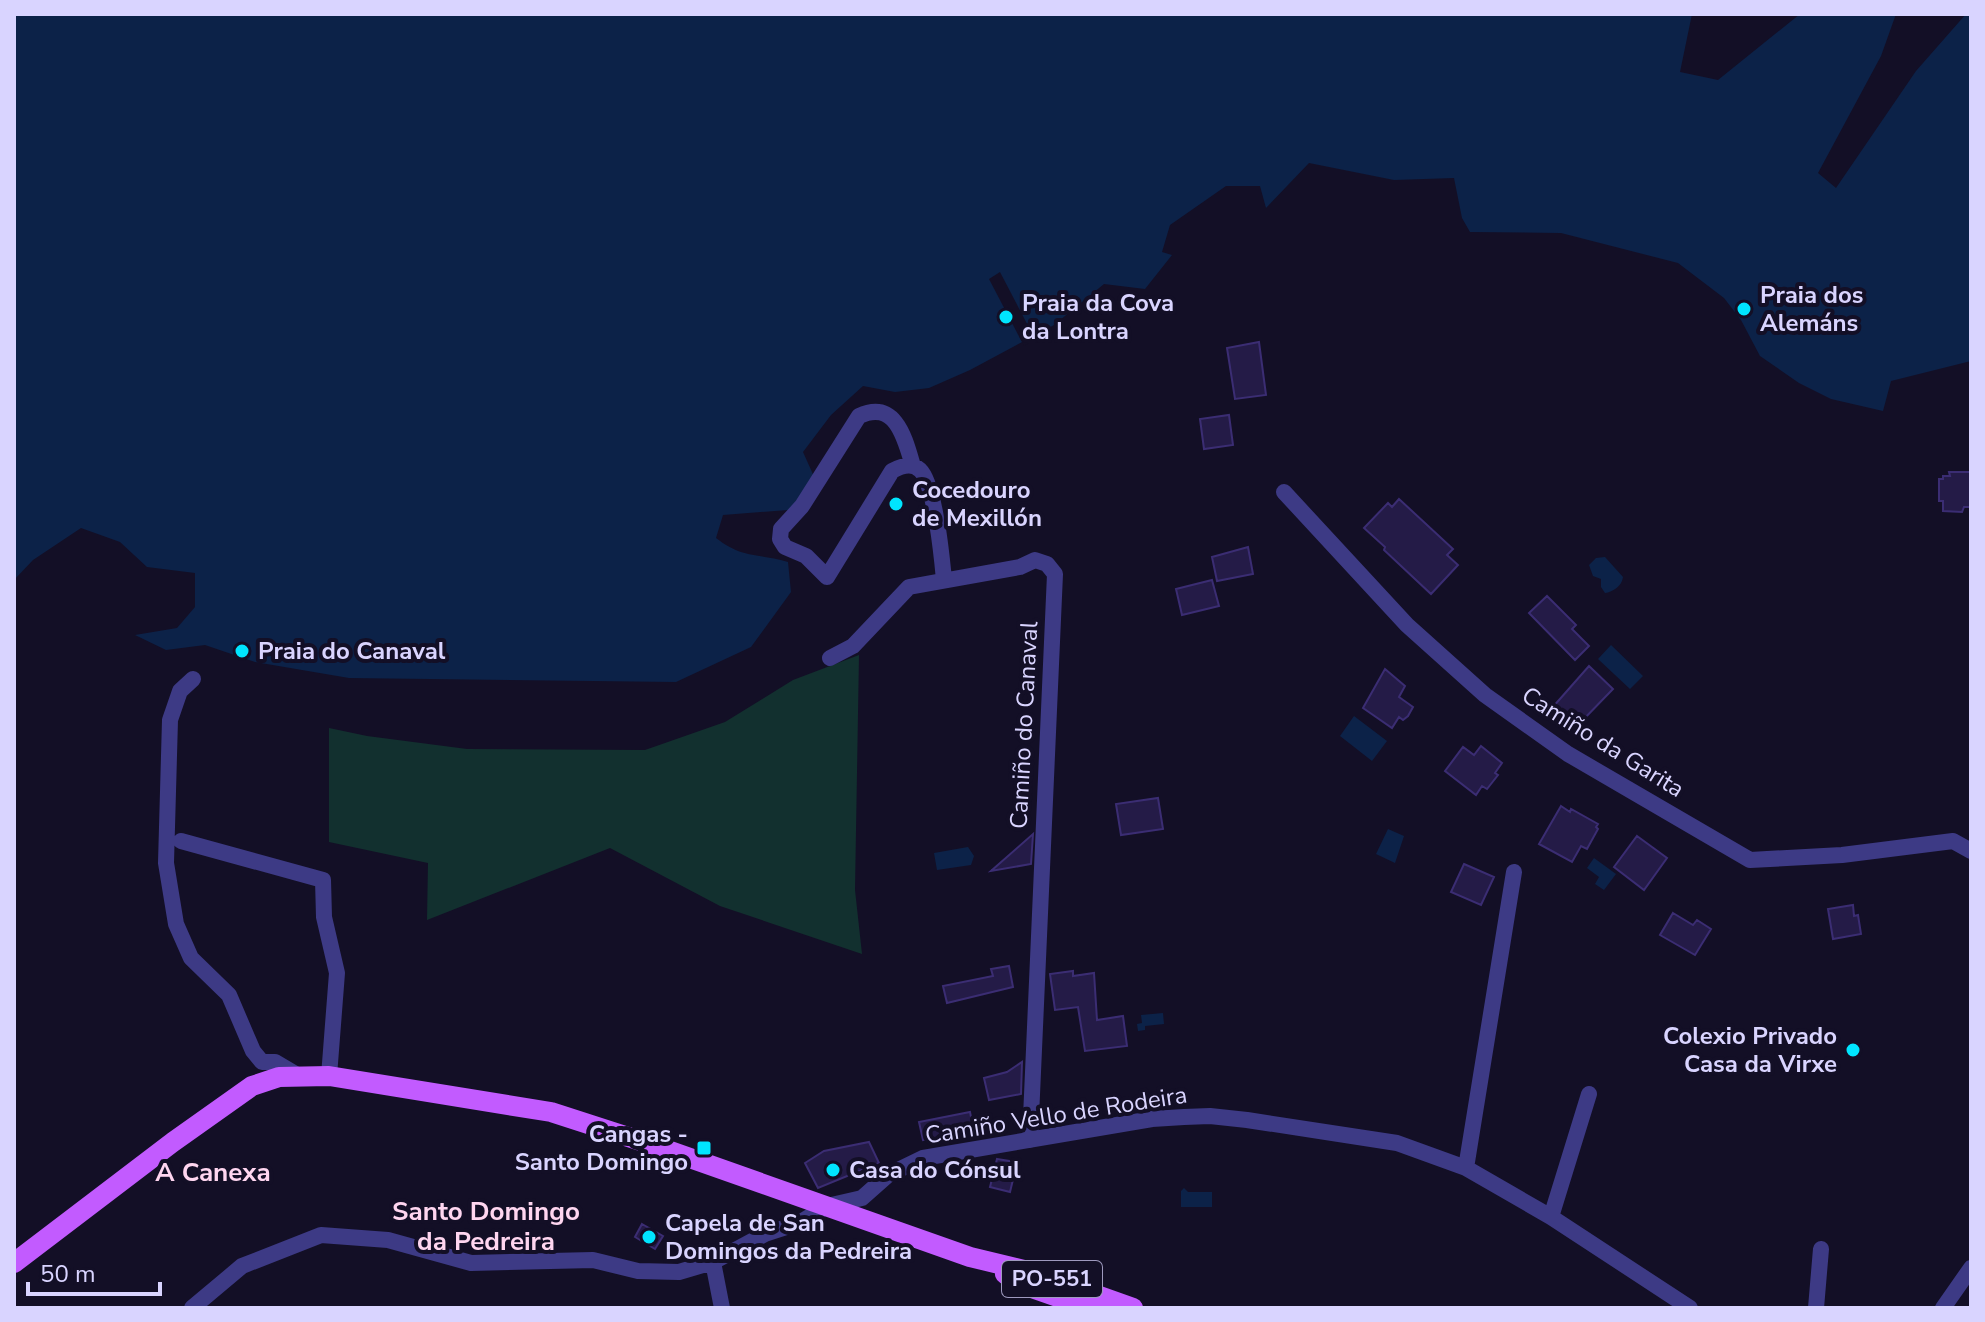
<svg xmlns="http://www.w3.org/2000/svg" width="1985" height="1322" font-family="'Nunito Sans',sans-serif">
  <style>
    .green { fill: #12302f }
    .water { fill: #0c2248 }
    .pier { fill: #130f26 }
    .building { fill: #241b47; stroke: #3b2d73; stroke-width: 2 }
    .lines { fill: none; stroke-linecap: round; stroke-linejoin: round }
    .minor { stroke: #3d3a85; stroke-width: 16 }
    .primary { stroke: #c25bff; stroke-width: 20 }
    .poi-dot { fill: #00e5ff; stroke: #130f26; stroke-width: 3 }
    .labels { text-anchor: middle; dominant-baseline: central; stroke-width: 8; stroke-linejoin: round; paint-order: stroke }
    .shield { fill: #130f26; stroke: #9e99be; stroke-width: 2 }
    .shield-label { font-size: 22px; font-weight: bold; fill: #d9d4ff }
    .poi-label { font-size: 24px; font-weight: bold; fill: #d9d4ff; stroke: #130f26; text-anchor: start }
    .street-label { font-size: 24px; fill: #d9d4ff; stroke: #130f26 }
    .neighbourhood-label { font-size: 26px; font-weight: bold; fill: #ffd6f0; stroke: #130f26 }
  </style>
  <rect width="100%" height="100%" fill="#130f26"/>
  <!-- green -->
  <path class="green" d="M859,655L855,890L862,954L720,906L610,848L427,920L428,863L329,842V728L367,736L467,749L645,750L725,722L793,680Z"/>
  <!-- water -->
  <path class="water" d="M14,14H1692L1680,72L1718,80L1800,14H1896L1881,56L1818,173L1836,188L1916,71L1966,14H1971V361L1891,381L1883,411L1831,399L1799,383L1760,356L1741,320L1724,298L1678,263L1561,233L1470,232L1462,218L1454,178L1394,180L1309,163L1266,208L1260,186H1226L1170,225L1162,252L1172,255L1145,289L1104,284L1054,325L970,370L929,388L895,392L863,386L831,415L803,452L816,481L788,510L723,515L716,538C743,559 757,553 788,562L791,592L751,647L676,682L349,678L255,662L205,645L166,650L135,635L177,628L195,607V573L147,567L120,542L81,528L33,560L14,580Z
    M1605,557L1623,577C1622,586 1613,592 1605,593L1601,587V579L1593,576L1589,565L1596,558Z
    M1611,645L1643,676L1630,689L1598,659Z
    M1354,716L1387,741L1372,761L1340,736Z
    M1388,829L1404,836L1395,863L1376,854Z
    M968,847L974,856L971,865L937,870L934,853Z
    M1594,858L1616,874L1604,890L1595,884L1599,877L1587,868Z
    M1163,1013L1164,1024L1145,1026V1030L1138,1031L1137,1024L1142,1023L1141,1015Z
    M1184,1188L1188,1192H1212V1207H1181V1191Z"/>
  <!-- pier -->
  <path class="pier" d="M1000,272L1035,339L1024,346L989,279Z"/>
  <!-- building -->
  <path class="building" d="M1259,342L1266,395L1235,399L1227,348Z
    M1229,415L1233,445L1204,449L1200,419Z
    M1949,472H1971V507H1964L1962,512L1943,511V501H1939V479H1943V476H1950Z
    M1399,499L1453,549L1447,555L1458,565L1431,594L1384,550L1385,547L1364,528L1388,503L1392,507Z
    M1248,547L1253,574L1217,581L1212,557Z
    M1212,580L1219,606L1182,615L1176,589Z
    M1547,596L1576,625L1572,629L1589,646L1575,660L1529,613Z
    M1589,666L1613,689L1579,724L1572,717L1567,722L1552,708Z
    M1385,669L1405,686L1399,697L1413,707L1408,716L1403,720L1399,717L1392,728L1363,708Z
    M1481,746L1502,763L1495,773L1498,775L1487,789L1482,786L1476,795L1445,771L1463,747L1474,755Z
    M1158,798L1163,829L1121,835L1116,804Z
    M1561,806L1570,812L1571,809L1598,824L1596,827L1598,829L1587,849L1581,846L1572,862L1539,844Z
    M1033,834L1031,864L991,871Z
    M1637,836L1667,858L1644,890L1614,867Z
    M1464,864L1494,877L1481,905L1451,892Z
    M1853,905L1854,916L1858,915L1861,934L1833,939L1828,909Z
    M1673,913L1693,925L1697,920L1711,929L1695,955L1660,935Z
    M1009,966L1013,987L947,1003L943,986L993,976L991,969Z
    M1073,971V976L1094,973L1097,1020L1123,1016L1127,1046L1085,1051L1078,1007L1055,1010L1050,974Z
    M1022,1062L1021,1094L989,1100L984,1078L1007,1072Z
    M970,1112L973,1127L958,1130L960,1137L937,1141V1137L923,1140L919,1122Z
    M869,1142L879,1163L818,1188L805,1163L824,1151Z
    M997,1159L1009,1161L1010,1164L1016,1167L1010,1192L990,1187Z
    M642,1224L663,1236L655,1249L635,1237Z"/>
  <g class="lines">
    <!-- minor -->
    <path class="minor" d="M913,466C905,439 896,399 859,416L802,506L781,529L780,539L785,547L806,556L827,577L892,471C901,466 912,462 920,470C935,484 942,558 944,580
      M1284,492L1407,625L1485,695L1568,754L1750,860L1842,855L1953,841L1971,851
      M830,658L853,646L909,587L1020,567L1035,560L1047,564L1055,574L1030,1140
      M193,679L180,691L170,720L166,863L176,924L191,958L229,995L253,1051L262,1062H275L297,1075
      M181,841L323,880L324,917L337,973L329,1076
      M1466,1168L1514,872
      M1551,1217L1589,1094
      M713,1262L722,1308
      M192,1308L242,1266L321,1235L388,1240L471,1263L593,1260L638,1271L679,1272L713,1262L765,1234L799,1223L827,1206L862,1198L888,1175L923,1158L1152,1119L1184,1117L1210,1116L1247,1120L1397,1143L1466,1168L1551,1217L1690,1308
      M1816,1308L1821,1249
      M1943,1308L1971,1268"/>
    <!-- primary -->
    <path class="primary" d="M14,1263L173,1142L252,1086L279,1077L329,1076L551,1112L653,1145L970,1257L1032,1272L1133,1308
      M1005,1274L1032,1288L1089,1308"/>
  </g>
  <!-- markers -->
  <g class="poi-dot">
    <circle cx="1744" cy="309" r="8"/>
    <circle cx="1006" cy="317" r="8"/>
    <circle cx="896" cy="504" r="8"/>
    <circle cx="242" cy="651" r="8"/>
    <circle cx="1853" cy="1050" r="8"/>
    <rect x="696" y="1140" width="16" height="16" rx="4"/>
    <circle cx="833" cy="1170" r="8"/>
    <circle cx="649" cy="1237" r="8"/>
  </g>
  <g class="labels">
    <!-- shield labels -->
    <rect class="shield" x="1002" y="1261" width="100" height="36" rx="6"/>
    <g class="shield-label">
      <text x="1052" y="1279">PO-551</text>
    </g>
    <!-- poi labels -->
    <g class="poi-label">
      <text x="1760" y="295">Praia dos<tspan x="1760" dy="28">Alemáns</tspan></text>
      <text x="1022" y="303">Praia da Cova<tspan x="1022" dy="28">da Lontra</tspan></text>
      <text x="912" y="490">Cocedouro<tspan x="912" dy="28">de Mexillón</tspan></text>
      <text x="258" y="651">Praia do Canaval</text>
      <text x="1837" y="1036" text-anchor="end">Colexio Privado<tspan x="1837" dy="28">Casa da Virxe</tspan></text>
      <text x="688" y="1134" text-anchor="end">Cangas -<tspan x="688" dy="28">Santo Domingo</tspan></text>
      <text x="849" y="1170">Casa do Cónsul</text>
      <text x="665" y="1223">Capela de San<tspan x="665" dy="28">Domingos da Pedreira</tspan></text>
    </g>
    <!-- street labels -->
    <g class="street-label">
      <text transform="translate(1024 725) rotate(-87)">Camiño do Canaval</text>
      <text transform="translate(1603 742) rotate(32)">Camiño da Garita</text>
      <text transform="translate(1056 1115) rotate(-9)">Camiño Vello de Rodeira</text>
    </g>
    <!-- neighbourhood labels -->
    <g class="neighbourhood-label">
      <text x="213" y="1172">A Canexa</text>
      <text x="486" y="1211">Santo Domingo<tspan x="486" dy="30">da Pedreira</tspan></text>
    </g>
  </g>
  <!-- border -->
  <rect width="1985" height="1322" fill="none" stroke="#d9d4ff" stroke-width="32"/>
  <!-- scale -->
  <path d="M28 1282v12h132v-12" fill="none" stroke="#d9d4ff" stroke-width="4"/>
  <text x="40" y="1282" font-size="24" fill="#d9d4ff" stroke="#130f26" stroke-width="6" paint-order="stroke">50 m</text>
</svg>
